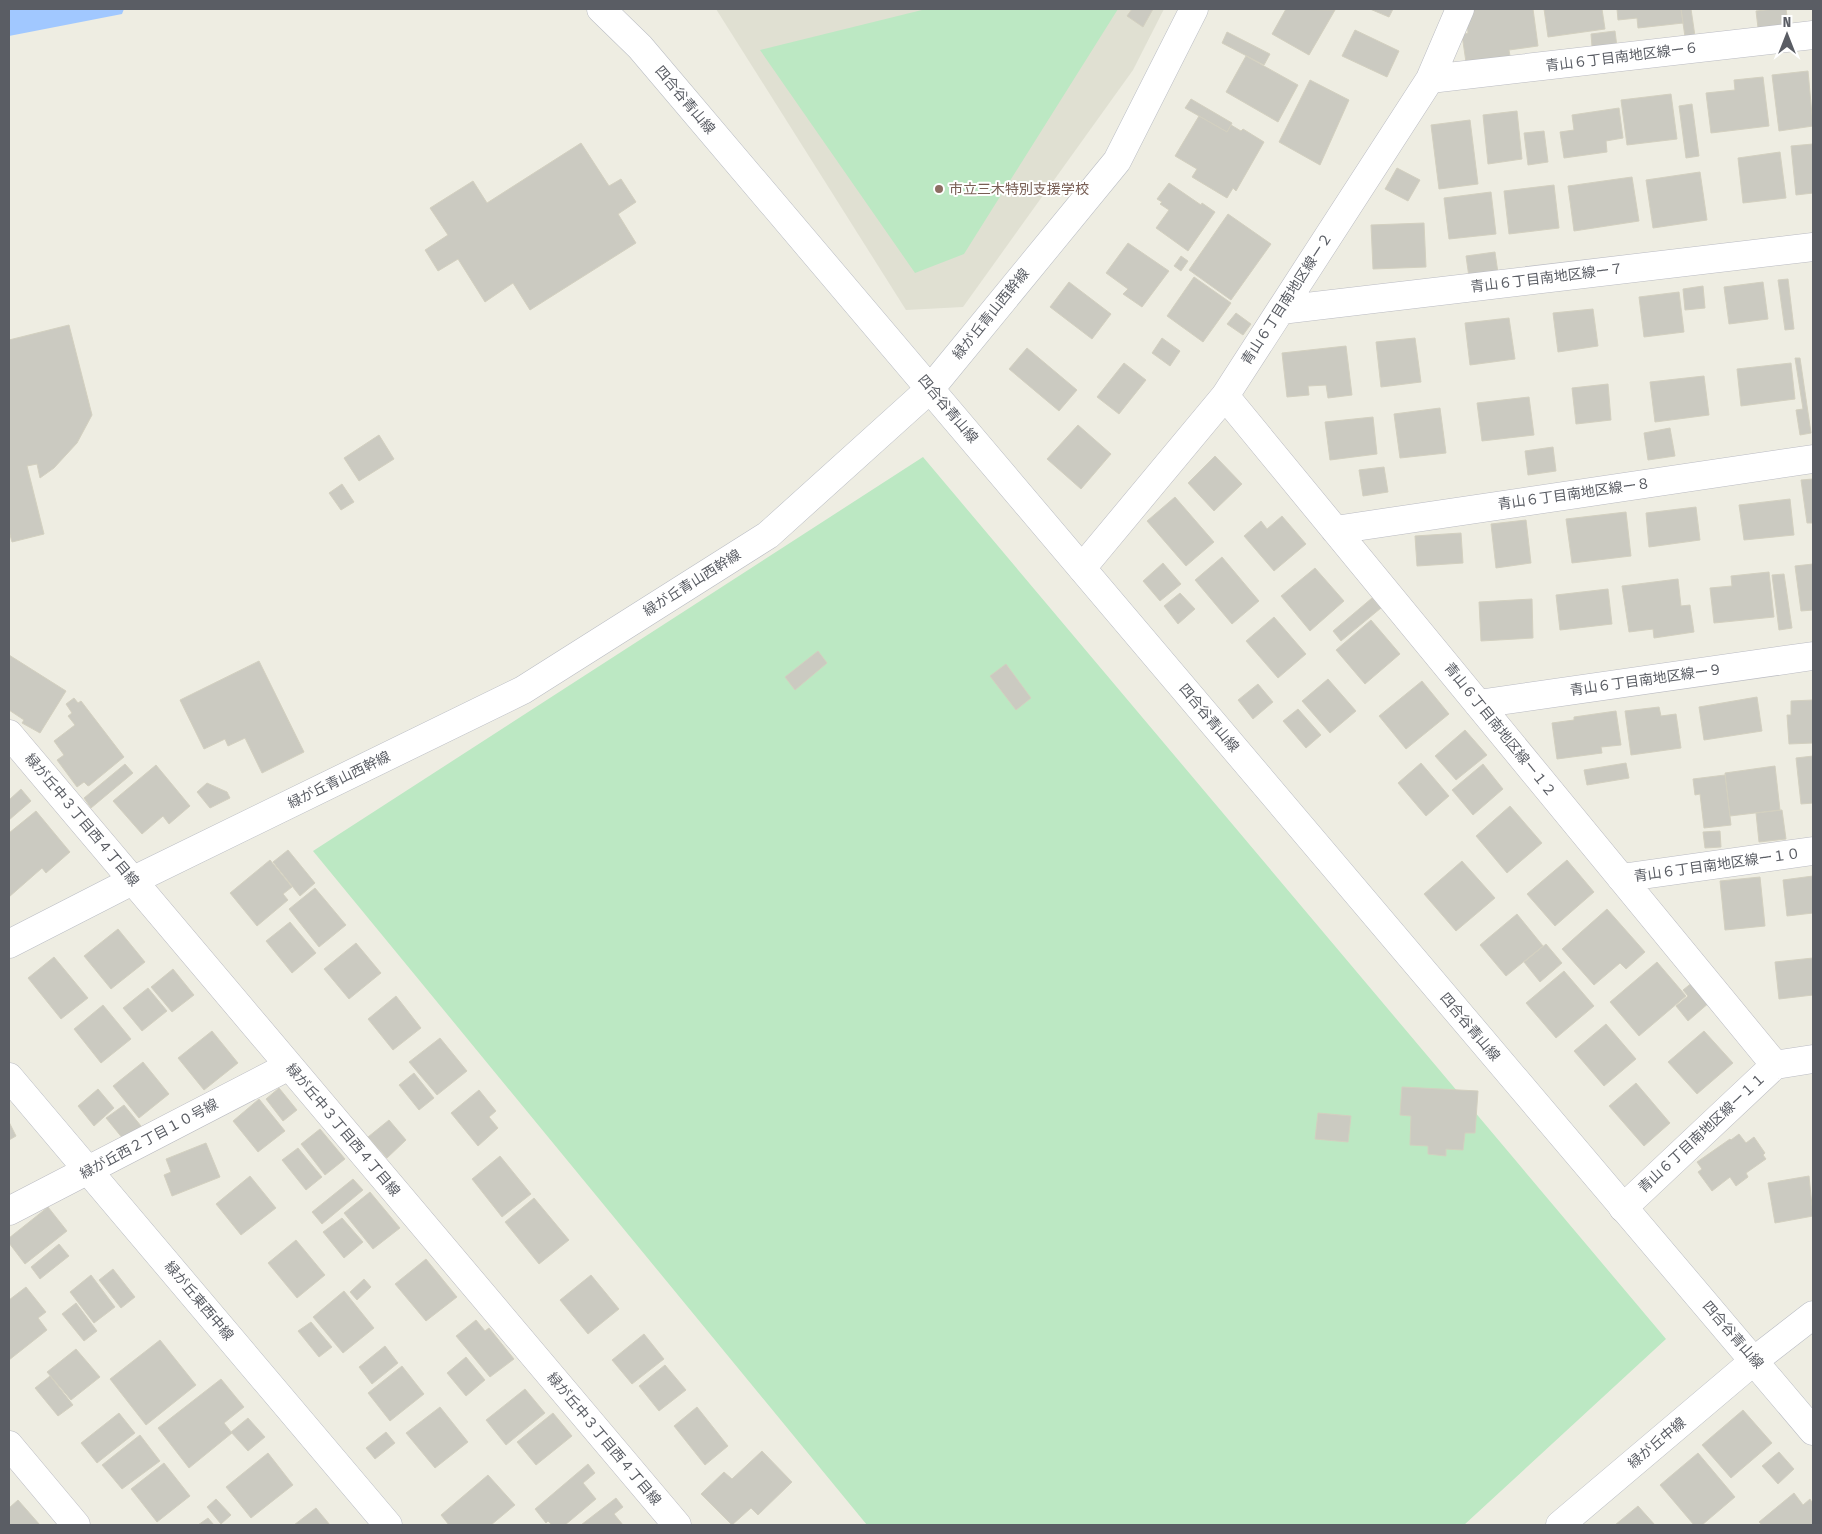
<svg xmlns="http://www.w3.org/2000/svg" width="1822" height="1534" font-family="'Fira Sans Condensed','Noto Sans JP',sans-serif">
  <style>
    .education { fill: #e0e0d2 }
    .green { fill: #bce8c3 }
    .water { fill: #a1c8ff }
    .building { fill: #cbcac1; stroke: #d3d0c0 }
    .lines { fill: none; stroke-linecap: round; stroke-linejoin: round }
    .street-casing { stroke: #babbc2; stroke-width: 29 }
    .secondary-casing { stroke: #babdc4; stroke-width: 29 }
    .street { stroke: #fff; stroke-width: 28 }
    .secondary { stroke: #fff; stroke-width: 28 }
    .education-dot { fill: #8d6e63; stroke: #fff; stroke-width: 2 }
    .labels { text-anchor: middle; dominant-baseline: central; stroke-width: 4; stroke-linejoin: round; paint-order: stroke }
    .street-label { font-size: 14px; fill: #5a5d64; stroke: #fff }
    .education-label { font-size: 14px; fill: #785e54; stroke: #fff; text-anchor: start }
  </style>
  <rect width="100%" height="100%" fill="#eeede2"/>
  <!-- education -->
  <path class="education" d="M716,9H1164L1133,70L963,307L906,310Z"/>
  <!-- green -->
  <path class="green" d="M926,9H1118L964,254L915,273L760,50Z
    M923,457L1666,1339L1464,1525H867L313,851Z"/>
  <!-- water -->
  <path class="water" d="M9,9H124L122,14L9,36Z"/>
  <!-- building -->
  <path class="building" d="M1132,9H1153L1143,27L1127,16Z
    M1286,9L1335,10L1309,55L1272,34Z
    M1370,9H1393L1389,17Z
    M1473,9H1533L1538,46L1509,50L1510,56L1466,62L1462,35L1468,33L1467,21Z
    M1544,9H1602L1605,29L1548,37Z
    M1617,9H1681L1683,23L1638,28L1637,18L1618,20Z
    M1681,9H1691L1696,43L1686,44Z
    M1775,9H1786L1789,31L1759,36L1756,11Z
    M1355,30L1399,51L1387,77L1342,56Z
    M1615,31L1618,55L1593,59L1591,34Z
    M1227,32L1270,54L1264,65L1222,43Z
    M1246,56L1298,85L1278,122L1226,92Z
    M1808,71L1813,126L1779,131L1772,75Z
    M1763,77L1769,126L1711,133L1706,93L1735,90L1734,80Z
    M1310,80L1349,100L1320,165L1279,142Z
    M1671,94L1677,139L1627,145L1621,100Z
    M1191,99L1232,123L1227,132L1185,108Z
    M1692,104L1699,156L1686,158L1679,106Z
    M1619,108L1623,138L1606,141L1607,152L1564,158L1560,132L1574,130L1572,115Z
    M1517,111L1522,159L1488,164L1483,115Z
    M1199,116L1227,132L1231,125L1241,131L1243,129L1264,142L1236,191L1233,188L1227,198L1192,177L1197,169L1175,156Z
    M1470,120L1478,184L1439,189L1431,125Z
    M1544,131L1548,162L1528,165L1524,133Z
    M581,143L609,186L621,179L636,202L618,214L636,243L530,310L513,283L485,302L458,259L438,271L425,250L448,235L430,208L473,181L487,203Z
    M1813,144V193L1796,195L1791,146Z
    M1780,152L1786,198L1743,203L1738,158Z
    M1397,168L1420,180L1408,201L1385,189Z
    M1700,172L1707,220L1653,228L1646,180Z
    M1632,177L1639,221L1574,231L1568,186Z
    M1169,183L1201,205L1202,203L1215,212L1188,251L1156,228L1169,210L1160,204L1162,202L1157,199Z
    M1554,185L1559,228L1509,234L1504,191Z
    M1491,192L1496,234L1449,239L1444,198Z
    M1228,214L1271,244L1231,300L1189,270Z
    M1424,223L1426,267L1373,269L1371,225Z
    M1128,243L1169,271L1142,307L1123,294L1128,289L1106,273Z
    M1495,252L1498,273L1469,277L1466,256Z
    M1181,256L1188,261L1181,271L1174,266Z
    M1194,277L1231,303L1203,342L1167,316Z
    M1788,279L1794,329L1785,330L1778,280Z
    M1069,282L1111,314L1092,339L1050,307Z
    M1763,282L1768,319L1729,324L1724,287Z
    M1703,286L1705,308L1685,310L1683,289Z
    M1679,292L1684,332L1644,337L1639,297Z
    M1593,309L1598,346L1558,352L1553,313Z
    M1236,313L1251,324L1243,335L1227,324Z
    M1509,318L1515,359L1470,365L1465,323Z
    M69,325L92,415L77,443L54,468L40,478L37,464L27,466L44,534L12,542L9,531V340Z
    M1162,338L1180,351L1170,366L1152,353Z
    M1415,338L1421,382L1381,387L1376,342Z
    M1346,346L1352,395L1328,398L1326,385L1308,386L1309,395L1287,397L1282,353Z
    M1027,348L1077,390L1059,411L1009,369Z
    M1795,358H1800L1811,433L1800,435L1796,410L1803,409Z
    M1124,363L1146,380L1119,414L1097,397Z
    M1791,363L1795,399L1741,406L1737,369Z
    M1704,376L1709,415L1655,422L1650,382Z
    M1608,384L1611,420L1576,424L1572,388Z
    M1529,397L1534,435L1482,441L1477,403Z
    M1440,408L1446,453L1400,458L1394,414Z
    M1373,417L1377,454L1330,460L1325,422Z
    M1078,425L1111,454L1081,489L1047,459Z
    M1670,428L1675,456L1648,460L1644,433Z
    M379,435L394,459L359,481L344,458Z
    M1553,447L1556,471L1528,475L1525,451Z
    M1215,456L1242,484L1214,511L1188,483Z
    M1384,467L1388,492L1363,496L1359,470Z
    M1813,479V523H1807L1801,480Z
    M342,484L354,502L341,510L329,493Z
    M1175,497L1214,542L1186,566L1147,521Z
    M1790,499L1794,535L1744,540L1739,505Z
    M1696,507L1700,540L1649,547L1646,513Z
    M1626,512L1631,556L1572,563L1566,519Z
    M1282,516L1306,544L1274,571L1244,536L1261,521L1267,529Z
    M1526,520L1531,563L1496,568L1491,524Z
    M1461,533L1463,563L1417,566L1415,536Z
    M1222,557L1259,601L1232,624L1195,580Z
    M1163,563L1181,584L1160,601L1143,581Z
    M1813,564V610L1801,611L1795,566Z
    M1315,568L1344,601L1310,631L1281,596Z
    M1769,572L1774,617L1714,623L1710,588L1732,586L1731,576Z
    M1784,574L1792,628L1779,630L1772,575Z
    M1678,579L1681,606L1690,605L1694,632L1654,638L1653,629L1629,632L1622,586Z
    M1608,589L1612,624L1560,630L1556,595Z
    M1180,593L1195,609L1178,624L1164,606Z
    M1372,598L1381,608L1341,641L1333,631Z
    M1532,599L1533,638L1481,641L1479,602Z
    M1274,617L1306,654L1278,678L1246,641Z
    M1371,620L1400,654L1365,684L1336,650Z
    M818,651L827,663L795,690L785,677Z
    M9,655L66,691L40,733L22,723L24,720L9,710Z
    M259,661L304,752L262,773L245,738L228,746L225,739L204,749L180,700Z
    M1006,664L1031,698L1016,710L990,676Z
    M1328,679L1356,711L1330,733L1302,701Z
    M1422,681L1449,714L1406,749L1379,716Z
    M1258,684L1273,702L1253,719L1238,700Z
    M1757,697L1762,731L1704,740L1699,707Z
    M74,698L78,703L81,701L124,757L90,785L88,786L84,782L77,787L57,760L64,755L54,741L75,725L68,716L72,713L66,704Z
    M1813,700V743L1789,744L1787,715H1791V701Z
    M1659,707L1661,716L1676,714L1681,748L1631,755L1625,711Z
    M1298,709L1321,735L1306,748L1283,721Z
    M1616,711L1621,745L1601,747L1602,753L1557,759L1552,723L1574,720V717Z
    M1465,730L1487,755L1456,780L1435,756Z
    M1813,756V803L1801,804L1796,758Z
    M1421,763L1449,796L1426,816L1398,783Z
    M1626,763L1629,778L1587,785L1584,770Z
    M125,764L133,773L91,808L84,798Z
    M1483,764L1503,789L1473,815L1452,790Z
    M156,765L190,806L169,824L163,816L142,834L113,801Z
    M1775,766L1780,810L1730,816L1725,773Z
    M1725,775L1731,825L1704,828L1700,794L1695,795L1693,779Z
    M207,783L227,792L230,798L210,808L197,792Z
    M21,789L31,801L9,820V800Z
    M1510,806L1542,843L1507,873L1476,836Z
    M1782,810L1786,839L1759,842L1756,813Z
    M36,811L70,852L46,873L42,868L9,897V833Z
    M1720,831L1721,847L1705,848L1703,832Z
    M288,850L315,883L300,896L273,862Z
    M270,860L292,887L283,894L288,900L257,926L230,893Z
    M1567,860L1594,892L1555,926L1527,894Z
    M1462,861L1495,898L1456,931L1424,894Z
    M1813,876V913L1787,916L1783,880Z
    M1760,877L1765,926L1725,930L1720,881Z
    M315,888L346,925L319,947L289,909Z
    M1607,909L1645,952L1626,969L1620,963L1594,985L1562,949Z
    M1517,914L1543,946L1506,976L1480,945Z
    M290,922L316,953L292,973L266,941Z
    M118,929L145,962L111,989L84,956Z
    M356,943L381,973L349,999L324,969Z
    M1546,944L1562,963L1540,982L1524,962Z
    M54,957L88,998L61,1019L28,978Z
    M1813,958V995L1779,999L1775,962Z
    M1657,962L1686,996L1639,1036L1610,1002Z
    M173,969L194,995L172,1012L151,987Z
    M1564,971L1594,1006L1556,1038L1526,1003Z
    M1693,982L1710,1002L1688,1021L1676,1006L1688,996L1683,990Z
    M148,988L167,1011L142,1031L123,1008Z
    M396,996L421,1028L393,1050L368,1019Z
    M103,1005L131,1039L101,1063L74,1029Z
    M1606,1024L1636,1059L1604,1086L1574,1051Z
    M212,1031L238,1063L204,1090L178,1058Z
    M1704,1031L1733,1063L1697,1094L1668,1062Z
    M440,1038L467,1071L437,1095L409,1062Z
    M143,1062L169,1094L139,1118L113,1086Z
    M414,1073L434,1098L419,1110L399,1085Z
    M1636,1083L1670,1123L1644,1146L1609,1106Z
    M1402,1087L1478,1091L1475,1133H1465L1463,1150L1446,1149V1156L1428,1154V1146L1410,1145L1411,1116L1400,1115Z
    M279,1088L297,1110L283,1121L266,1099Z
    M98,1089L114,1108L94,1126L78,1106Z
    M479,1090L496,1111L489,1117L498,1128L478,1146L451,1113Z
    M259,1099L285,1131L258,1152L233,1121Z
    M124,1105L141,1126L124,1140L106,1118Z
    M1318,1113L1351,1116L1348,1142L1315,1139Z
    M389,1120L406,1140L387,1158L368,1137Z
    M9,1122L16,1136L9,1140Z
    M320,1129L345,1159L325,1175L301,1144Z
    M1739,1134L1746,1143L1754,1137L1765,1153L1763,1155L1766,1159L1746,1173L1748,1177L1736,1186L1730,1177L1712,1191L1698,1172L1702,1169L1697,1162L1730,1139L1731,1140Z
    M206,1143L220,1177L172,1196L164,1175L171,1172L166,1159Z
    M298,1148L322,1177L306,1190L282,1160Z
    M500,1156L531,1194L502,1217L472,1179Z
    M250,1176L276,1208L241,1235L216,1204Z
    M1809,1176L1813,1216L1775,1223L1768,1183Z
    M353,1179L363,1190L322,1224L312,1212Z
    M370,1192L400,1228L373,1249L344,1213Z
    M534,1198L569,1240L539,1264L505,1222Z
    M48,1207L67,1231L25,1264L9,1243V1238Z
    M342,1218L363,1242L344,1258L323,1232Z
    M296,1240L325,1275L297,1298L268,1263Z
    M59,1244L69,1256L40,1279L31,1267Z
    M426,1259L457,1297L426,1321L395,1284Z
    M113,1269L135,1297L121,1308L99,1280Z
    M91,1275L115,1307L94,1323L70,1292Z
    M591,1275L619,1309L588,1334L560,1300Z
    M364,1279L371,1287L357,1300L350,1292Z
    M26,1287L46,1312L38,1318L47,1330L9,1360V1300Z
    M344,1291L374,1328L343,1353L313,1317Z
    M76,1303L97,1331L84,1341L62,1314Z
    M476,1320L485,1331L489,1328L514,1359L490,1377L456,1336Z
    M311,1322L332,1347L319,1357L298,1331Z
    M644,1334L664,1359L632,1384L612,1360Z
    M160,1340L196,1385L146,1425L110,1379Z
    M385,1346L398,1363L372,1384L359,1367Z
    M76,1349L100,1377L71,1400L47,1372Z
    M466,1357L485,1380L466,1396L447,1373Z
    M665,1365L686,1390L659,1411L639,1386Z
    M402,1366L424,1394L390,1421L368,1393Z
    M50,1376L73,1405L58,1416L35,1388Z
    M221,1379L244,1407L224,1423L232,1433L189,1468L158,1428Z
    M525,1389L545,1413L506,1445L486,1420Z
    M440,1407L468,1442L435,1468L406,1433Z
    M697,1407L728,1446L705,1465L674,1426Z
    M1743,1410L1772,1443L1731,1478L1702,1445Z
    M119,1413L135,1433L97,1463L81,1443Z
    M553,1413L572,1436L536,1465L517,1442Z
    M248,1418L265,1437L248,1451L231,1432Z
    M386,1432L395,1443L375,1459L366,1448Z
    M140,1435L160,1461L122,1489L102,1465Z
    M762,1451L792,1482L758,1515L751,1508L732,1525L701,1494L724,1472L732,1479Z
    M1779,1452L1794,1469L1778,1484L1762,1466Z
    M268,1453L293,1485L251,1518L226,1487Z
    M1698,1453L1735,1497L1702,1525H1694L1660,1485Z
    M164,1463L190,1496L157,1522L131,1489Z
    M588,1464L595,1473L583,1483L596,1499L565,1525H552L548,1521L546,1523L535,1509Z
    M488,1475L515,1505L491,1525H449L441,1515Z
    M1794,1493L1803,1505L1810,1499L1813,1504V1525H1762L1759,1522Z
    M616,1498L623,1507L614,1514L623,1525H581Z
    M216,1499L231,1515L221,1524L207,1507Z
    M18,1500L40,1525H9V1508Z
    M1638,1506L1655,1525H1615Z
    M316,1508L330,1525H294Z
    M208,1518L214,1525H198Z"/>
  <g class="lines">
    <defs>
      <path id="street" d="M1430,79L1813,35
        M1281,310L1813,247
        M1225,396L1775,1065
        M1335,530L1813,459
        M1082,568L1225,396L1430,79L1460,9
        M1478,704L1813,656
        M9,734L677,1525
        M1621,878L1813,851
        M1623,1208L1775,1065L1813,1059
        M9,1211L289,1066
        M9,1445L76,1525"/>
      <path id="secondary" d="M601,9L640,47L1813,1431
        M9,944L134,880L523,690L768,535L931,388L1117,161L1194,9
        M9,1077L388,1525
        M1560,1525L1755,1360L1813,1315"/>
    </defs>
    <!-- street casing -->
    <use href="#street" class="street-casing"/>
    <!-- secondary casing -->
    <use href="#secondary" class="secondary-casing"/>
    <!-- street -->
    <use href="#street" class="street"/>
    <!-- secondary -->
    <use href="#secondary" class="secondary"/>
  </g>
  <!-- markers -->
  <circle class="education-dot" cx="939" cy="189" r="5"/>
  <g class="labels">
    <!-- street labels -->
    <g class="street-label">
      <text transform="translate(1622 57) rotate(-7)">青山６丁目南地区線ー６</text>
      <text transform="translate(685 100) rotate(50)">四合谷青山線</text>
      <text transform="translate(1547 278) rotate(-7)">青山６丁目南地区線ー７</text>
      <text transform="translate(1287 299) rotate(-57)">青山６丁目南地区線ー２</text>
      <text transform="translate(991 314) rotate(-51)">緑が丘青山西幹線</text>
      <text transform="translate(948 409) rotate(50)">四合谷青山線</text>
      <text transform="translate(1574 494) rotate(-8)">青山６丁目南地区線ー８</text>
      <text transform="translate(692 583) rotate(-32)">緑が丘青山西幹線</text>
      <text transform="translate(1646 680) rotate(-8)">青山６丁目南地区線ー９</text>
      <text transform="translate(1209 718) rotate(50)">四合谷青山線</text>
      <text transform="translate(1500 730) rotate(51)">青山６丁目南地区線ー１２</text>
      <text transform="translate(339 780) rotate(-26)">緑が丘青山西幹線</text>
      <text transform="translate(82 820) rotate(50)">緑が丘中３丁目西４丁目線</text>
      <text transform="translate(1717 865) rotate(-8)">青山６丁目南地区線ー１０</text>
      <text transform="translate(1470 1027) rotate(50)">四合谷青山線</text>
      <text transform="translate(343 1130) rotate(50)">緑が丘中３丁目西４丁目線</text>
      <text transform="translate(1702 1133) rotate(-43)">青山６丁目南地区線ー１１</text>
      <text transform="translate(149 1139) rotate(-28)">緑が丘西２丁目１０号線</text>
      <text transform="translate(199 1301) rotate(50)">緑が丘東西中線</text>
      <text transform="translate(1733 1335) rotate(49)">四合谷青山線</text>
      <text transform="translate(604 1439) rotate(50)">緑が丘中３丁目西４丁目線</text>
      <text transform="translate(1657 1443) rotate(-40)">緑が丘中線</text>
    </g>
    <!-- education labels -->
    <g class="education-label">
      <text x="949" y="189">市立三木特別支援学校</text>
    </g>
  </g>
  <!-- border -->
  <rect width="1822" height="1534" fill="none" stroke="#5a5d64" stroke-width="20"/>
  <!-- north arrow -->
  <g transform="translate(1787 35)" stroke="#ffffff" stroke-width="4" paint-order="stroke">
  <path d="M0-4L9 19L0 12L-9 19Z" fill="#5a5d64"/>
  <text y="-8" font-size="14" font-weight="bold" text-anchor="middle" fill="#5a5d64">N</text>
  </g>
</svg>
